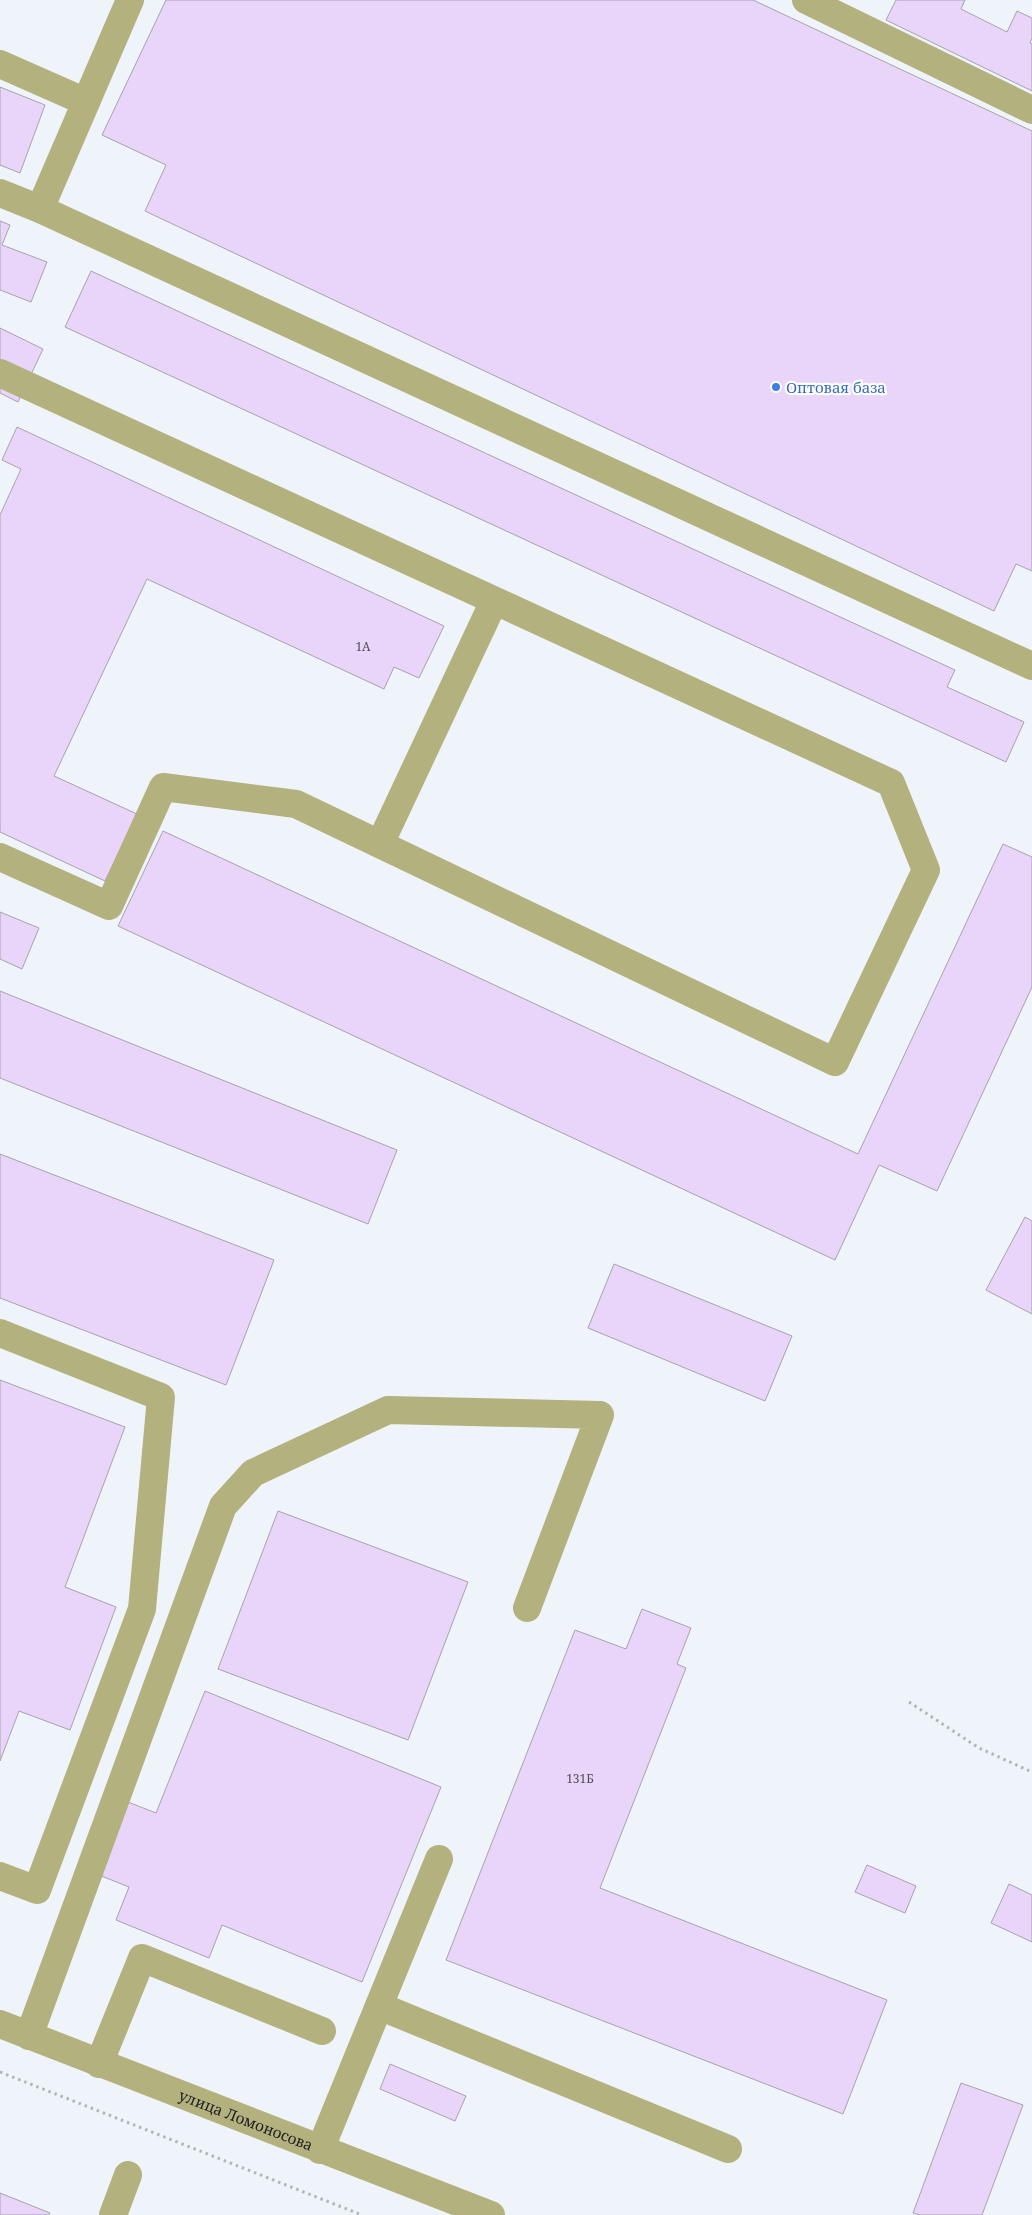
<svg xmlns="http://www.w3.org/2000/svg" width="1032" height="2215" font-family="'Noto Serif',serif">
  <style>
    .building { fill: #e9d4fa; stroke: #a6a3a9 }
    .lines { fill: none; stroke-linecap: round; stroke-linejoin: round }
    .path { stroke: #b0b5b9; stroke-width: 3; stroke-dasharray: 2.5 4; stroke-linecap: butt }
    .minor { stroke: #b3b17e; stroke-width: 28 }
    .shop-dot { fill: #3f7fe0; stroke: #fff; stroke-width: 2 }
    .labels { text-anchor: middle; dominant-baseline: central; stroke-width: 4.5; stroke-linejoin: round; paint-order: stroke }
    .number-label { font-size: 12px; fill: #524e5a }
    .shop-label { font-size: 15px; fill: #366cbe; stroke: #fff; text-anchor: start }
    .street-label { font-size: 15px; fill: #202224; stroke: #fff }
  </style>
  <rect width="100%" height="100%" fill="#eef4f9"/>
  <!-- building -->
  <path class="building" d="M166,0H753L1032,131V571L1016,564L994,611L145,211L166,165L102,135Z
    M896,0H965L961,9L1007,32L1017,11L1032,18V38L1030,43L1032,44V91L886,20Z
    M0,87L45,105L20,173L0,165Z
    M0,221L10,225L2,245L47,262L31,302L0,290Z
    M91,271L955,670L947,687L1024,722L1006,762L65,327Z
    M0,328L43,349L18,402L0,393Z
    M17,427L444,626L419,678L394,667L384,689L147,579L54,776L137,814L105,881L0,832V515L21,469L2,460Z
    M163,831L858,1154L1003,844L1032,857V987L937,1191L879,1165L835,1260L118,926Z
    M0,912L39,928L22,969L0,959Z
    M0,991L397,1150L368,1224L0,1078Z
    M0,1154L274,1260L226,1385L0,1298Z
    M1025,1217L1032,1221V1314L986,1290Z
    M614,1264L792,1336L765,1401L588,1328Z
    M0,1380L125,1427L65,1587L116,1607L70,1730L19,1711L0,1761Z
    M278,1511L468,1582L408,1740L218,1669Z
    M642,1609L691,1628L677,1664L686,1668L600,1888L887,2000L843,2114L446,1960L575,1630L626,1649Z
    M205,1691L441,1787L362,1982L222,1925L209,1958L116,1920L129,1887L99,1875L128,1802L156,1813Z
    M867,1865L916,1886L905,1913L855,1892Z
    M1009,1884L1032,1895V1942L991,1923Z
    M390,2064L466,2096L455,2121L380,2089Z
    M961,2083L1023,2105L982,2215H920L913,2213Z
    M0,2193L50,2213L49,2215H0Z"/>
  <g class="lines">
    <!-- path -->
    <path class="path" d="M909,1702L979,1748L1032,1772
      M0,2072L362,2215"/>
    <!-- minor -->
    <g class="minor">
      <path d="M806,0L1032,110"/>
      <path d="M0,64L86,102"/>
      <path d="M0,193L40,209L1032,666"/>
      <path d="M40,209L130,0"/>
      <path d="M0,373L891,783L926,870L835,1062L296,804L163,787L109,906L0,857"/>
      <path d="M380,844L494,601"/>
      <path d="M0,1333L161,1397L142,1609L37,1890L0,1876"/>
      <path d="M379,2006L728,2149"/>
      <path id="s1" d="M0,2024L491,2215"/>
      <path d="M29,2036L223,1506L253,1473L388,1410L600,1415L527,1608"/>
      <path d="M99,2064L142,1958L322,2031"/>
      <path d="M320,2150L439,1859"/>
      <path d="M113,2215L128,2175"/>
    </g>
  </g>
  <!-- markers -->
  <circle class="shop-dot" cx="776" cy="387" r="5"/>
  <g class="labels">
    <!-- number labels -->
    <g class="number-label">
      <text x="363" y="646">1А</text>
      <text x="580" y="1778">131Б</text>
    </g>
    <!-- shop labels -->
    <g class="shop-label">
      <text x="786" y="387">Оптовая база</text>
    </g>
    <!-- street labels -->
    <g class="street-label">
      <text stroke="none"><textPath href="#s1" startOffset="264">улица Ломоносова</textPath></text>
    </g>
  </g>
</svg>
